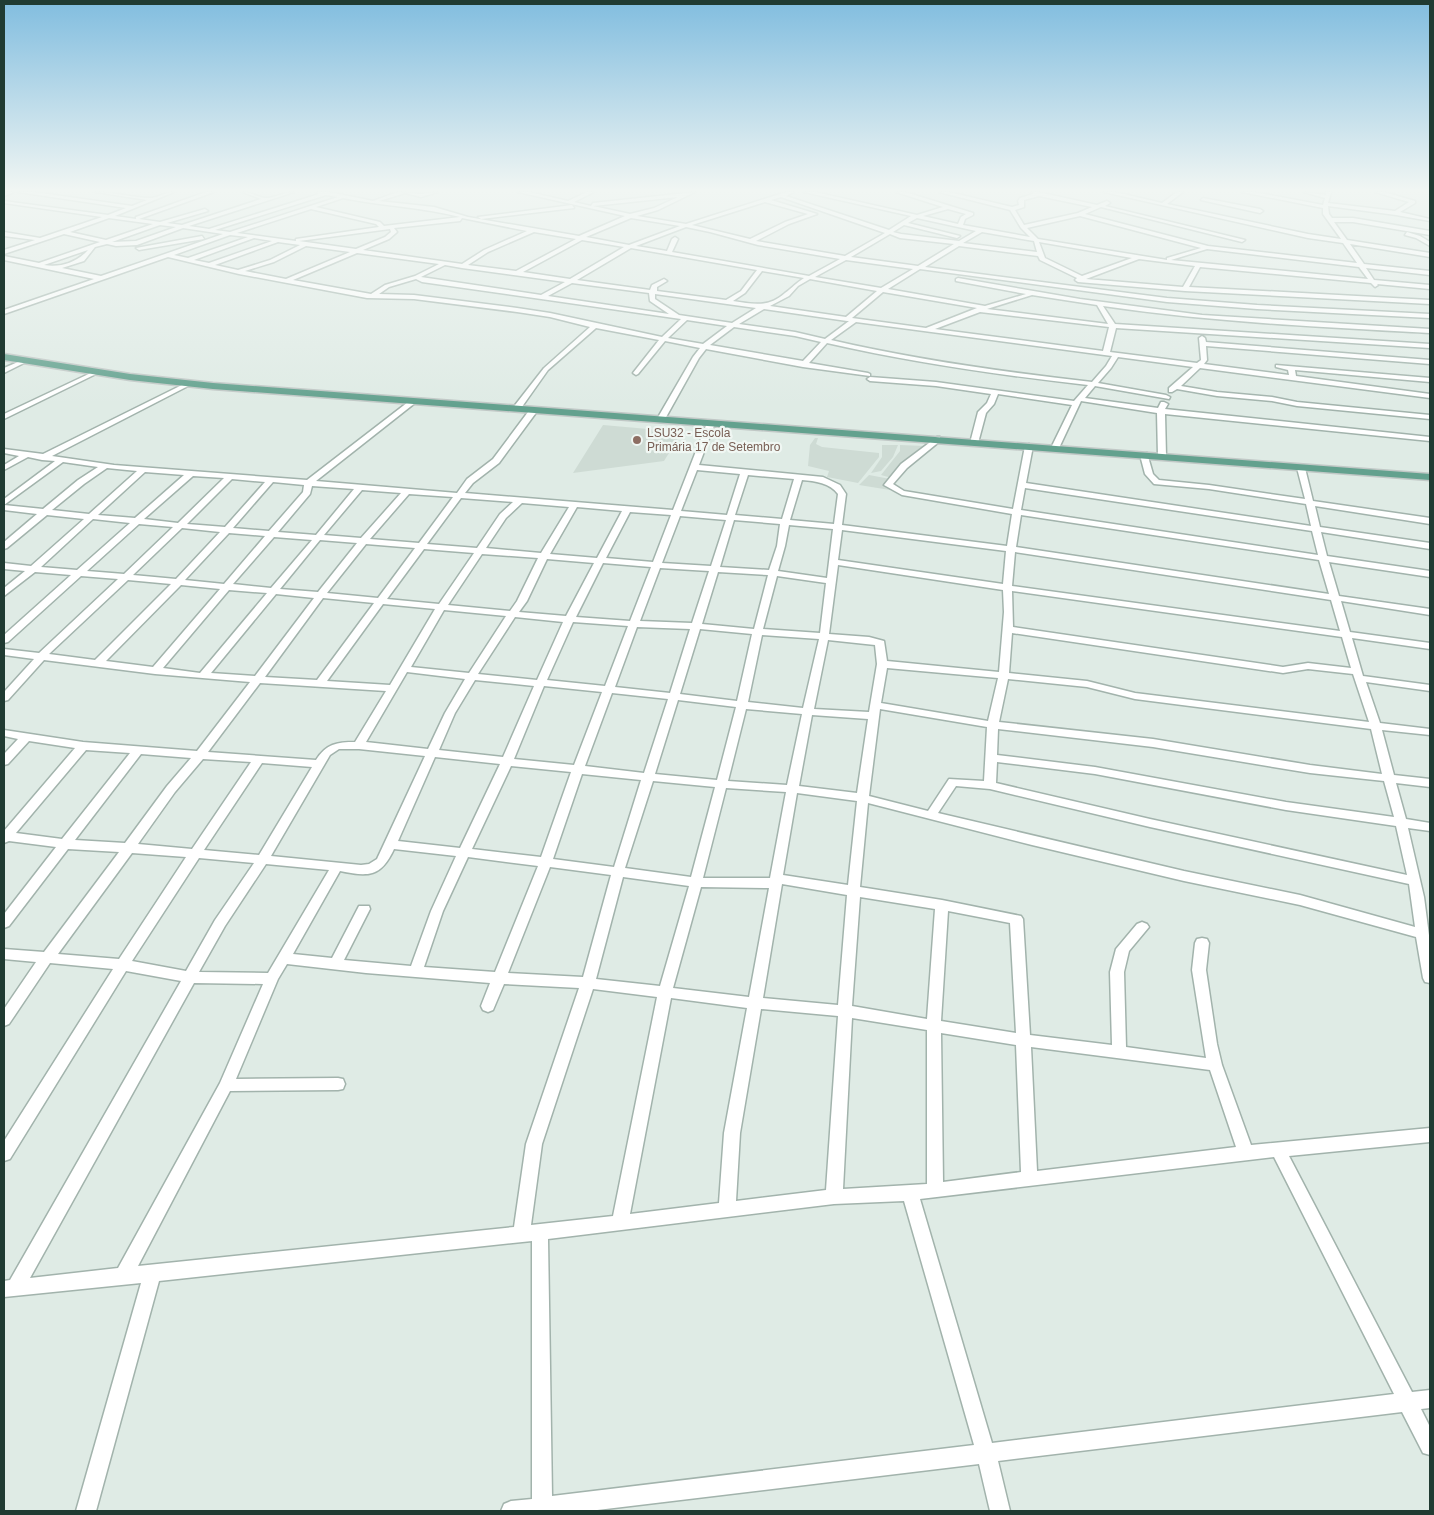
<svg xmlns="http://www.w3.org/2000/svg" width="1434" height="1515" font-family="Arial,sans-serif">
  <style>
    .built { fill: #cedbd4 }
    .lines { fill: none; stroke-linecap: round; stroke-linejoin: round }
    .minor-casing { stroke: #a2b3ac; stroke-width: 3 }
    .major-casing { stroke: #c1c8c6; stroke-width: 3 }
    .minor { fill: #fff; fill-rule: evenodd }
    .major { fill: #63a18e; fill-rule: evenodd }
    .education-dot { fill: #8d6e63; stroke: #f0f7f3; stroke-width: 2 }
    .labels { text-anchor: middle; dominant-baseline: central; stroke-width: 4.5; stroke-linejoin: round; paint-order: stroke }
    .far-education-label { font-size: 12px; fill: #785e54; stroke: #f0f7f3; text-anchor: start }
  </style>
  <rect width="100%" height="100%" fill="#dfebe5"/>
  <!-- built -->
  <path class="built" d="M603,425L682,432L664,461L573,473Z
    M815,438H818L816,444L822,447L879,453V457L858,483L827,477L829,471L808,466L810,445Z
    M882,445H898L893,457L881,471L871,473L882,457Z
    M900,445L924,446L892,478L881,475L900,451Z
    M869,475L890,479L885,485L892,489L890,490L859,485Z"/>
  <g class="lines">
    <defs>
      <path id="minor" d="M6,192H14L4,196V193Z
        M18,192H34L132,206L147,200L96,192C114,192 133,198 151,198C159,197 166,192 174,192L115,216L136,219V217L206,192H214L139,219L160,222L205,209L208,211L167,223L182,225L261,199L243,192C251,192 259,198 266,198C275,198 285,192 294,192L189,226L209,229L319,194L317,192H329L373,201L398,192L421,194L438,192L421,197L405,193L379,201L434,207L468,217L579,236L625,216L518,192H529L568,201L587,192H594L574,202L591,206L593,203L695,192L658,210L637,216L686,224L786,192H794L786,196L889,230L911,216L804,192H815L917,215L943,207L896,192H905L973,213V215L965,219L963,225L1030,237L1021,228L1010,210L939,192H949L1012,207L1019,205L1018,201L1020,198L1033,194L1032,192H1038L1097,205L1107,201L1110,203L1105,206L1245,240L1242,242L1101,207L1085,214L1208,246L1357,263L1343,243L1308,238L1104,192H1115L1162,203L1177,192H1183L1167,204L1308,234L1341,239L1323,214V208L1242,192H1254L1323,205L1325,198L1304,192L1326,195V192H1331L1328,203L1395,211L1409,202L1375,192H1384L1415,201V203L1400,212L1430,219V221L1396,215L1328,206L1329,214L1332,218H1353L1430,231V235L1353,222H1334L1347,240L1430,253V257L1350,244L1364,264L1430,271V275L1366,268L1374,280L1430,285V289L1377,284L1378,285L1375,287L1371,283L1200,267L1189,287L1430,300V304L1185,291L1078,282L1075,280L1077,278L1040,260L1038,256L959,246L925,267L1167,298L1257,305L1430,314V318L1257,309L1167,302L920,269L888,289L985,306L1026,294L956,281V279L958,278L1080,299L1202,315L1430,329V333C1321,327 1212,322 1103,306L1115,324L1430,344V348L1116,328L1110,352L1197,363L1201,360L1199,338L1202,336L1205,338L1206,342L1430,360V364L1206,346L1207,360L1204,364L1289,375L1288,370L1276,367V365L1430,378V382L1295,370L1296,376L1430,394V398L1200,368L1181,386L1217,392L1272,397L1297,402L1430,415V419L1297,406L1272,401L1217,396L1177,389L1172,392H1169V388L1193,367L1118,357L1111,368L1098,383L1166,395L1170,397L1169,399L1095,386L1085,398L1158,408L1161,402H1164L1168,404L1165,409L1430,437V441L1165,414L1166,456L1162,458L1158,456L1157,413L1081,401L1059,448L1055,450L1051,448L1072,405L998,394L994,404L986,413L978,443L974,445L970,443L978,412L987,403L991,394L936,386L870,381L867,379L870,377L936,382L1074,401L1088,385C1000,375 914,363 827,343L809,363L868,373L870,374V376L803,367L706,349L699,358L665,419L661,421L657,419L693,357L700,348L665,341L638,374L636,375L633,373L659,340L596,328L548,370L519,411H516L512,409L544,368L590,327L550,317L517,312L414,299L367,298L239,274L168,257L4,314V310L94,279L4,260V256L39,263L100,242L64,234L4,254V250L35,240L4,236V232L40,238L102,217L4,203V201L108,215L126,208ZM326,195L338,197L230,232L215,230ZM1039,196L1092,207L1078,213L1024,225L1015,210L1024,207V200ZM678,197L654,208L630,214L593,206ZM781,197L885,233L845,256L756,241L789,224L817,214L771,200ZM343,198C382,206 422,207 460,217L384,226L380,222L316,207ZM765,202L808,214L785,222L750,239L692,225ZM311,209L376,224L379,227L296,239V241L237,233ZM948,209L966,214L961,217L958,224L923,216ZM1080,216L1201,248L1167,258V260L1161,259L1038,239L1027,228ZM109,218L153,224L106,240L70,232ZM462,218L527,231L484,250L462,264L363,250L389,239L397,232L394,228L460,221ZM631,218L680,226L629,245L586,237ZM917,218L976,231L959,241L901,234L893,232L904,225L957,238L960,236L908,223ZM160,225L176,227L136,241L112,242ZM686,227L710,232L758,245L840,259L809,276L672,252L678,239L675,237L672,239L667,251L636,246ZM183,228L223,234L101,276L62,268L84,261L95,247L107,244L116,246L137,245ZM390,229L391,232L385,237L356,249L299,241ZM534,232L576,239L516,271L468,265L488,252ZM982,232L1034,241L1037,252L963,243ZM890,234L900,238L954,244L918,266L851,257ZM230,235L248,237L188,258L174,255ZM254,238L272,241L209,263L194,260ZM582,240L624,247L570,279L523,272ZM278,242L300,245L270,260L238,270L215,265ZM1039,242L1132,258L1082,276L1045,258ZM306,246L350,252L286,279L245,271L274,262ZM631,248L757,270L741,291L726,300L657,291V287L667,281L664,279L652,285L650,290L577,280ZM1207,249L1359,267L1368,279L1171,260ZM88,250C77,262 61,268 44,265ZM357,253L439,264L415,276L385,285L371,294L293,280ZM1139,259L1195,266L1183,287L1086,279ZM846,260L913,269L881,288L815,277ZM445,265L462,268L565,282L541,295L421,277ZM762,271L804,278C796,283 792,288 785,293C768,308 754,304 733,301L745,293ZM416,279L422,282L681,319L662,337L550,313L517,308L414,295L379,294L389,287ZM810,279L877,291L846,317L770,306L789,296L798,286ZM572,283L649,293L650,301L669,314L548,296ZM883,292L977,308L926,328L852,318ZM655,294L756,308L732,323L679,315L655,299ZM1032,295L1097,305L1108,324L987,309ZM764,309L847,321H849L825,339L795,332L739,324ZM980,312L1109,327L1103,351L935,329ZM687,320L727,326L703,344L668,338ZM856,322L1112,356L1106,366L1092,382C1004,372 917,360 831,340ZM734,327L795,336L821,342L803,361L710,345Z
        M1203,198L1260,209L1263,211L1260,213L1201,200Z
        M572,205L574,208L481,219L478,217Z
        M1407,232L1420,236L1430,242V246L1416,238L1405,235Z
        M202,236L204,239L139,250L136,248Z
        M25,359L30,360L4,373V368Z
        M95,371L100,372L4,419V414Z
        M188,382L192,384L190,385L52,456L114,465L307,480L412,399H415V403L316,481L457,493L467,479L493,459L531,408H534L538,410L499,463L473,483L465,493L673,510L707,423L711,421L715,423L699,465L823,477L840,485L846,494L842,525L1007,546L1012,514L902,495L884,485L901,464L937,437H940V441L907,468L893,484L904,491L1013,509L1025,446L1029,444L1033,446L1026,483L1311,526L1306,504L1209,489L1154,484L1145,474L1140,455L1147,453L1153,474L1159,480L1209,485L1305,499L1297,468L1301,466L1305,468L1313,501L1430,518V524L1315,506L1320,527L1430,543V549L1321,532L1327,556L1430,571V577L1329,562L1339,596L1430,609V615L1341,601L1350,632L1430,643V649L1352,638L1363,676L1430,685V691L1366,682L1380,723L1430,729V735L1382,730L1394,775L1430,779V787L1396,783L1406,819L1430,823V831L1408,828L1424,897L1430,943V983L1425,982L1423,978L1416,937L1300,905L1184,881L1032,845L868,803L860,887L942,900L1021,916L1023,919L1030,1035L1112,1045L1110,972L1116,949L1137,924L1142,922L1147,924L1149,927L1129,951L1124,972L1126,1047L1206,1058L1192,970L1195,943L1197,939L1202,938L1207,939L1209,943L1206,970L1217,1044L1222,1065L1251,1145L1430,1128V1142L1289,1156L1412,1392L1430,1390V1408L1421,1409L1430,1427V1455L1423,1453L1402,1412L998,1461L1010,1511H990L979,1464L589,1511H501L504,1504L511,1501L532,1499V1241L159,1281L96,1511H76L141,1283L4,1297V1281L10,1280L181,981L126,971L10,1159L4,1161V1141L113,969L50,963L9,1024L4,1026V1009L36,962L4,959V949L44,952L119,852L68,849L9,926L4,928V914L56,847L9,841L4,843V831L75,748L29,741L8,764L4,765V754L18,739L4,736V730L83,742L197,751L250,682L155,674L44,660L8,700L4,701V692L34,659L4,655V649L39,653L118,579L81,576L8,642L4,643V635L71,575L35,572L4,596V588L25,571L4,569V563L31,566L84,519L47,515L7,548L4,549V542L37,514L4,510V499L55,461L42,460L28,457L4,470V465L19,456L4,453V449L43,454ZM63,462L98,467L78,480L43,509L4,505ZM107,468L137,471L89,514L52,510L84,484ZM697,470L740,474L727,515L681,511ZM145,472L184,475L135,518L98,515ZM748,475L794,479L782,519L735,515ZM193,476L224,478L178,523L144,519ZM232,479L265,482L225,527L187,524ZM802,480C815,481 830,483 838,494L834,524L790,520ZM273,482L304,485L303,492L269,531L233,528ZM312,486L354,489L316,535L278,532L310,494ZM1025,488L1312,531L1318,555L1021,510ZM362,490L401,493L361,538L324,535ZM409,494L453,497L419,543L370,539ZM461,498L513,502L500,514L477,548L427,544ZM522,503L569,507L541,553L486,548L506,518ZM577,507L622,511L597,558L550,554ZM630,512L671,515L653,562L606,558ZM1021,515L1319,560L1329,594L1016,547ZM680,516L726,520L711,566L662,563ZM93,519L130,523L77,570L41,567ZM734,520L780,524L777,546L769,570L720,567ZM139,524L173,527L124,574L87,571ZM789,525L833,529L827,578L778,571L785,546ZM182,528L220,532L176,579L133,575ZM842,530L1006,551L1003,584L838,560ZM229,533L265,536L224,584L185,580ZM274,537L312,540L271,588L233,584ZM320,540L357,543L318,592L280,589ZM366,544L415,548L378,598L327,593ZM424,549L474,553L439,604L387,599ZM1015,552L1331,600L1340,631L1012,586ZM482,554L538,558L517,601L510,611L448,605ZM547,559L594,563L566,616L519,612L527,601ZM603,563L651,567L630,621L576,617ZM838,565L1003,590L1004,612L999,672L887,661L884,641L869,637L829,634ZM660,568L709,571L692,623L640,621ZM718,572L768,575L754,629L702,624ZM777,576L826,583L820,633L763,629ZM128,580L171,584L95,660L49,654ZM181,585L220,589L153,667L106,661ZM229,590L267,593L200,673L163,668ZM1012,591L1342,637L1351,668L1308,663L1283,667L1013,627ZM276,594L314,598L255,676L211,673ZM323,598L374,603L317,680L265,677ZM383,604L435,609L390,685L327,681ZM444,610L506,616L469,673L411,667ZM515,617L563,622L537,680L478,674ZM573,622L628,626L605,686L547,680ZM637,627L690,629L670,693L615,687ZM700,629L752,634L737,701L680,694ZM1012,633L1283,673L1308,669L1353,674L1369,722L1135,693L1087,681L1009,673ZM762,635L819,639L803,708L748,702ZM828,640L875,645L877,664L869,712L814,709ZM887,668L998,678L988,721L881,703ZM407,672L465,679L445,713L428,749L366,742ZM1008,679L1087,687L1135,699L1371,729L1382,774L1310,765L1153,739L999,722ZM475,680L534,686L503,757L439,750L455,713ZM260,683L386,691L355,742C337,742 326,744 316,760L208,752ZM544,686L602,692L574,765L514,759ZM612,693L668,699L644,773L585,766ZM678,700L736,707L717,780L655,774ZM746,709L802,714L787,785L728,781ZM880,709L987,727L984,781L949,779L928,811L869,796ZM812,715L868,719L857,793L799,786ZM998,729L1153,747L1310,773L1384,781L1394,817L1286,802L1095,767L997,755ZM339,749H359L425,756L377,859L369,864L361,865L271,856L330,755ZM86,750L130,753L62,839L16,833ZM141,754L191,758L167,786L125,843L75,840ZM435,757L500,764L460,848L398,841ZM203,759L251,762L192,849L138,844L175,792ZM997,762L1095,774L1286,810L1396,826L1407,875L1150,819L996,783ZM262,763L312,767L259,855L204,850ZM511,766L571,772L541,857L472,849ZM582,774L641,780L614,867L553,859ZM653,781L715,787L691,877L625,868ZM956,786L990,789L1150,827L1409,884L1415,927L1300,895L1184,871L938,813ZM726,788L786,792L770,878H703ZM797,793L857,801L848,885L783,875ZM394,849L456,856L431,911L411,966L344,960L370,909L369,906H359L332,958L293,954L340,871C369,877 381,877 394,849ZM132,853L186,857L119,959L58,954ZM468,857L538,866L495,972L424,967L443,911ZM199,858L254,863L215,920L186,971L132,961ZM266,864L329,870L268,973L199,972L225,926ZM550,867L611,875L583,977L508,973ZM623,877L689,886L660,986L596,979ZM782,884L847,895L838,1005L763,998ZM701,887L769,888L749,997L673,988ZM860,897L935,909L927,1019L852,1006ZM948,911L1010,923L1016,1033L941,1021ZM287,964L366,973L490,983L481,1006L483,1010L488,1012L493,1010L504,984L579,988L526,1144L514,1227L138,1266L230,1091L338,1090L343,1089L345,1084L343,1079L338,1078L236,1079L278,979ZM194,983L263,984L220,1083L118,1268L30,1278ZM593,989L657,997L613,1216L531,1225L542,1144ZM671,998L747,1008L724,1133L719,1203L630,1214ZM761,1009L838,1016L826,1190L736,1201L740,1133ZM852,1018L927,1030V1184L843,1189ZM941,1033L1016,1045L1021,1172L943,1182ZM1031,1047L1210,1070L1236,1147L1037,1171ZM1274,1157L1394,1394L992,1443L920,1199ZM904,1201L974,1445L552,1496L548,1239L834,1204Z"/>
      <path id="major" d="M4,354L130,374L213,383L1430,474V480L213,389L130,380L4,360Z"/>
    </defs>
    <!-- minor casing -->
    <use href="#minor" class="minor-casing"/>
    <!-- major casing -->
    <use href="#major" class="major-casing"/>
    <!-- minor -->
    <use href="#minor" class="minor"/>
    <!-- major -->
    <use href="#major" class="major"/>
  </g>
  <!-- sky -->
  <linearGradient id="sky" x2="0" y2="1"><stop stop-color="#81bddf"/><stop offset="0.47" stop-color="#f1f6f3"/><stop offset="1" stop-color="#f1f6f3" stop-opacity="0"/></linearGradient>
  <rect width="1434" height="405" fill="url(#sky)"/>
  <!-- markers -->
  <circle class="education-dot" cx="637" cy="440" r="5"/>
  <g class="labels">
    <!-- far-education labels -->
    <g class="far-education-label">
      <text x="647" y="433">LSU32 - Escola<tspan x="647" dy="14">Primária 17 de Setembro</tspan></text>
    </g>
  </g>
  <!-- border -->
  <rect width="1434" height="1515" fill="none" stroke="#203b32" stroke-width="10"/>
</svg>
